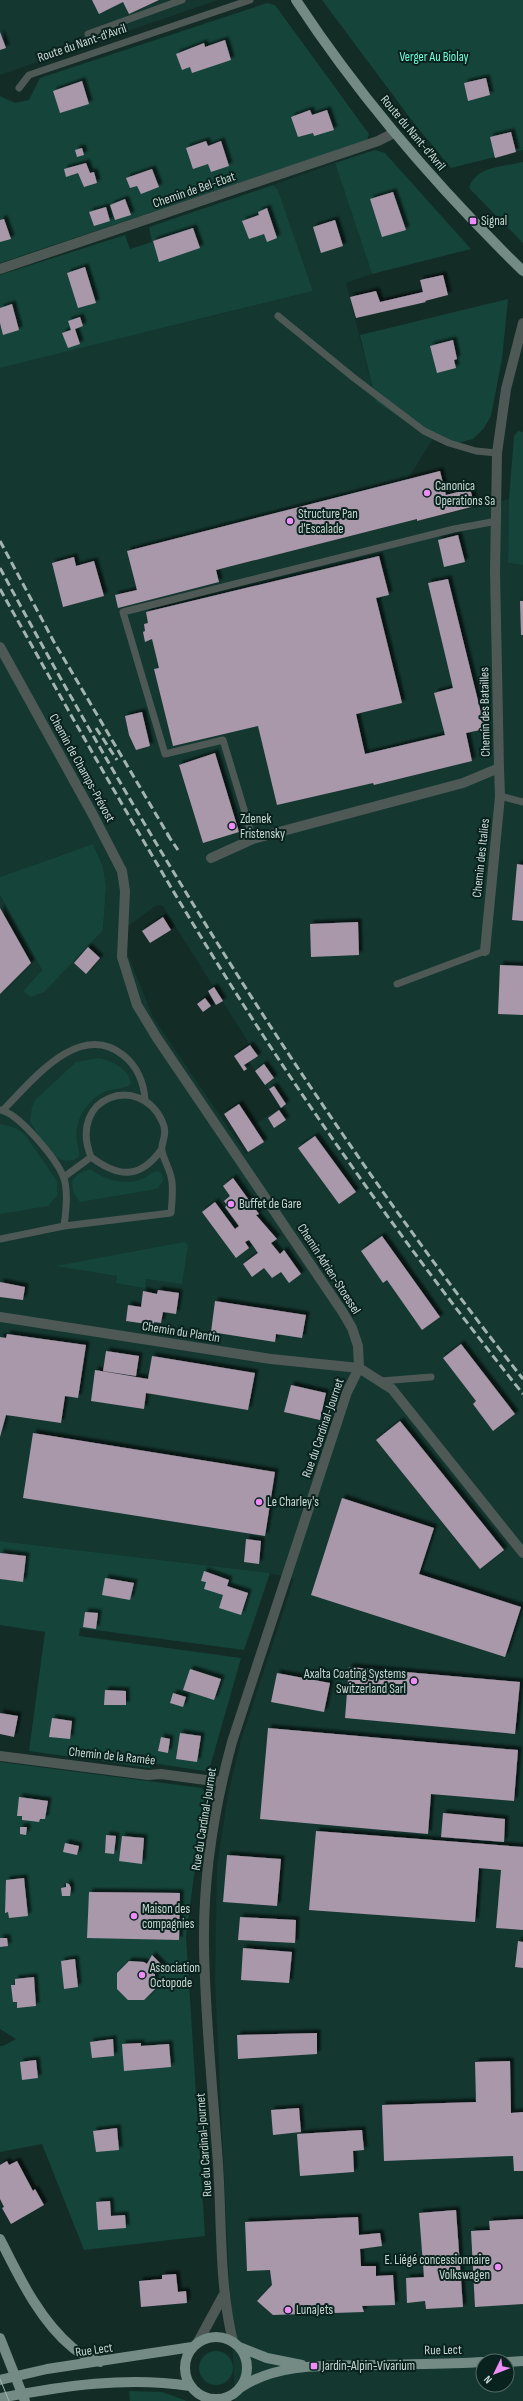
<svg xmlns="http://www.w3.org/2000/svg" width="523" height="2401" font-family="'Sofia Sans Condensed',sans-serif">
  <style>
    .built { fill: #143730; fill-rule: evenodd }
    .green { fill: #15443a }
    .building { fill: #a997aa; filter: url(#shadow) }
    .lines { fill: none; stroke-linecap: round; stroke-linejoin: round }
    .lane { stroke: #4e5956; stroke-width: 7 }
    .street { stroke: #4e5956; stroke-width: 10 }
    .primary { stroke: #738b84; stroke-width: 10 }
    .tram { stroke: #a3b4af; stroke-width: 1 }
    .rail { stroke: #a3b4af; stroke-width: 3; stroke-dasharray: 8 4; stroke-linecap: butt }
    .primary-bridge { stroke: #738b84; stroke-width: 10 }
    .poi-dot { fill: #ee8cf8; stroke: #09221d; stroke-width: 1.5 }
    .labels { text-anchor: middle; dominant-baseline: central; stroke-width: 4; stroke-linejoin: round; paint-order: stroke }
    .street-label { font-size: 13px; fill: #c8d7d3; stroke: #09221d }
    .park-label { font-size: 13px; fill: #6efedf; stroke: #09221d }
    .poi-label { font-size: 13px; fill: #c8d7d3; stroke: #09221d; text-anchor: start }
  </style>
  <defs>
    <filter id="shadow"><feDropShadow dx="3.5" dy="-3.5" stdDeviation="1" flood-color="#0009"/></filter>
  </defs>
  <rect width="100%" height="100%" fill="#132c26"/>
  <!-- built -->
  <path class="built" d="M0,0H218L0,75Z
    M335,163L372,274L346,283L376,402L433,439L407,480L417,521L509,499L508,563L523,565V2401H235L215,1982L217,1867L228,1795L241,1740L294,1579L270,1573L0,1541V895L42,970L23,991L103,930L106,887L103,867L93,844L0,877V368L313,291L278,190L273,185ZM162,905L250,1045L234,1056L244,1071L252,1066L281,1107L253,1126L263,1142L246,1154L153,1017L119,933L155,906ZM483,2361H507V2385H483Z"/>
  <!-- green -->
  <path class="green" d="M322,0H523V150L451,168L413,122Z
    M267,3L275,5L369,134L367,140L0,263V96L15,103L29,100L40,78Z
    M375,150L385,153L471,249L372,274L335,163Z
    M523,162V243L469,188C476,166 503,167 523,162Z
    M273,185L278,190L313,291L0,368V275L125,235L130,249L152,242L149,227Z
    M508,299L502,359L491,416L484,428L473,439L454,444L433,439L376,402L360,335Z
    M518,431L523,432V565L508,563L509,499L514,436Z
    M93,844L103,867L106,887L103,930L44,992L31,997L23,991L42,970L0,895V877Z
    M99,1058C112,1061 130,1069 131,1084C123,1090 114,1088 104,1092C86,1101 74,1121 77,1141C78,1147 80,1151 79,1157C56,1172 42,1139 30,1122L32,1107L35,1100L76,1062Z
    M0,1124L16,1128L25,1135L57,1181V1196L48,1206L0,1214Z
    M90,1169C105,1180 126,1187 144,1178C149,1175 152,1172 158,1171L162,1174L163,1181L158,1188L151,1190L80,1202L73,1192L72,1181L78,1174Z
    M184,1242L188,1245L182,1284L146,1279L145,1288L116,1283L117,1276L56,1266Z
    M0,1541L270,1573L244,1650L80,1628L79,1636L241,1658L210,1767L205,1771L151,1763L150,1768L29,1751L45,1632L0,1625Z
    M0,1762L202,1788L205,1793L186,1936L205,2236L84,2250L42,2144L0,2152V2046H3L16,2039L0,2029Z
    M199 2368a17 17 0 1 1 34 0a17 17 0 1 1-34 0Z
    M129,2391L162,2392L187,2401H130Z"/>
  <!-- building -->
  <path class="building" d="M92,0H159L129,14L123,2L99,14Z
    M0,32L6,48L0,50Z
    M225,40L231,60L192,73L190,67L182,70L176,54L204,43L205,47Z
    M486,78L490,95L468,101L464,83Z
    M82,81L89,104L60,113L53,91Z
    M310,110L312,115L327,110L334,130L314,136L313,133L298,137L291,117Z
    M511,132L516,152L495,158L490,137Z
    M206,141L208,146L221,141L229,166L211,172L208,164L193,169L186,148Z
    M82,148L84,155L77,157L75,150Z
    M86,163L90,173L94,172L97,183L84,187L78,173L66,177L64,169Z
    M152,169L159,187L141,194L137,186L130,188L126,178Z
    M393,192L406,230L382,237L370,199Z
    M125,199L131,215L115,220L110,205Z
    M106,207L110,221L94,226L89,212Z
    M267,208L277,238L267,242L264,234L249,239L242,221L259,215L258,212Z
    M4,219L11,239L0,242V220Z
    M335,220L343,246L321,253L313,227Z
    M193,228L200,248L159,262L153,241Z
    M85,267L96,303L78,308L67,273Z
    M443,275L448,295L425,301L426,302L356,318L350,297L376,291L380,302L423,292L420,280Z
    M12,304L19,330L3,335L0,323V308Z
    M80,317L83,326L75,329L80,344L68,348L62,333L71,330L68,321Z
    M453,340L457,359L454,360L456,368L437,373L430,346Z
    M440,471L446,495L470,489L475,506L417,521V519L216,570L219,582L118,608L115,595L137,590L127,551Z
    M458,535L465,562L444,567L438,540Z
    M379,556L389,595L376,598L402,703L356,714L365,754L445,735L434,693L453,688L428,583L448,579L485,729L466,733L472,761L374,785L373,783L277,805L258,726L173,746L154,669L159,668L152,639L145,642L143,632L145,631L144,624L148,623L146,612Z
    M74,557L76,566L94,561L104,596L63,607L52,563Z
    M520,601H523V635H521Z
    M142,712L150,746L136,750L129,735L125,716Z
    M215,753L239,832L203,843L179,765Z
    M517,864L523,865V921L512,920Z
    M0,908L31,963L0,994Z
    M163,917L171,930L150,943L142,931Z
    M358,922L359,955L311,957L310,924Z
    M88,947L100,958L86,974L74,963Z
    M500,965L523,966V1015L498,1014Z
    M214,987L223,1001L216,1005L208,991Z
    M205,998L211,1006L203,1012L197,1004Z
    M250,1045L258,1056L244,1065L247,1069L244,1071L234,1056Z
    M264,1064L274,1078L265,1085L255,1071Z
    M274,1086L286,1104L281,1108L269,1089Z
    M239,1104L264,1142L248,1152L224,1114Z
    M279,1110L286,1120L274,1128L268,1118Z
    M315,1136L356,1192L339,1204L298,1148Z
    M233,1178L259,1214L256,1215L277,1239L271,1243L280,1254L284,1250L301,1274L289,1283L281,1272L272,1278L264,1268L252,1277L243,1264L258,1253L249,1240L245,1242L249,1248L236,1258L202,1212L215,1202L235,1229L239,1226L225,1207L227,1205L224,1201L230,1196L223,1186Z
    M382,1236L440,1317L422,1330L387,1280L383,1283L361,1251Z
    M0,1282L25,1287L23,1300L0,1297Z
    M158,1290L179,1293L176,1314L163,1312L161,1323L154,1322V1325L126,1321L128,1305L141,1307L143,1291L157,1294Z
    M215,1301L306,1315L302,1338L276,1334L275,1342L211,1332Z
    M7,1334L86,1345L78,1398L65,1396L61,1423L6,1415L0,1437V1337L6,1338Z
    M461,1344L515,1414L493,1431L473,1404L476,1401L443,1358Z
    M106,1351L139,1356L136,1376L103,1371Z
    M152,1356L255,1373L248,1410L146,1393L144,1409L91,1401L95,1370L148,1379Z
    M291,1385L326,1393L320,1420L284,1412Z
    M400,1421L504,1550L480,1569L376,1440Z
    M33,1433L275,1472L265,1536L23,1498Z
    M342,1498L434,1528L419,1574L521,1607L505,1657L311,1595Z
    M246,1539L261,1541L259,1564L244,1562Z
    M0,1553L26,1556L23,1582L0,1579Z
    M204,1571L229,1580L227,1586L248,1593L241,1615L219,1608L223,1595L204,1589L206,1582L201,1581Z
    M105,1578L134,1583L130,1600L102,1595Z
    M85,1612L98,1613L96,1629L83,1627Z
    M349,1667L520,1682L515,1734L345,1718Z
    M190,1669L221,1679L214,1700L183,1690Z
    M277,1673L330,1683L324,1712L271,1702Z
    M105,1690L126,1691V1705H104Z
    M173,1693L186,1697L183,1707L170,1703Z
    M0,1713L18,1716L14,1737L0,1734Z
    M52,1718L72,1721L70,1739L49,1737Z
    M268,1728L518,1750L514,1801L431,1794L428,1834L260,1819Z
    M180,1733L201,1736L197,1762L176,1759Z
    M161,1737L170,1739L168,1753L158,1751Z
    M19,1797L48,1801L45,1819H40L39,1822L31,1821L22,1820V1816H17Z
    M443,1813L505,1819L504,1842L441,1837Z
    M20,1827H27L26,1835L20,1834Z
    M316,1831L523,1847V1930L496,1928L501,1870L479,1868L475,1922L309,1910Z
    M106,1835L116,1836L114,1854L105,1853Z
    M122,1836L144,1838L142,1864L119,1861Z
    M65,1843L79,1846L77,1855L63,1852Z
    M227,1855L281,1859L277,1906L223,1902Z
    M24,1878L28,1916L9,1918L8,1912L5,1913L6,1880Z
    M66,1883L69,1884L71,1888L70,1896H62L61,1888L66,1887Z
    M89,1892L180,1893L179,1940L87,1938Z
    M240,1917L296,1920L295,1943L238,1940Z
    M0,1938H7L8,1946L0,1947Z
    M518,1941L523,1942V1968L515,1967Z
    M243,1948L292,1952L289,1983L241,1980Z
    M152,1955L164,1967L153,1971L155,1973V1989L144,2000H128L117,1989V1973L129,1961L144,1962L147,1964Z
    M75,1959L78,1987L64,1989L61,1961Z
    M34,1977L36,2006L17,2008V2002H13L11,1985H15V1979Z
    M317,2033V2054L238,2059L237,2035Z
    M113,2039L114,2056L92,2058L90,2042Z
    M141,2043V2046L169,2044L171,2067L124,2071L122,2044Z
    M36,2060L38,2078L22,2080L20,2062Z
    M510,2061L511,2113L523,2112V2171H514L513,2156L384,2161L382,2105L476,2102L475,2062Z
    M299,2108L301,2132L273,2135L271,2110Z
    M117,2128L119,2150L96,2152L93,2131Z
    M362,2130L364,2150L353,2151L354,2172L300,2176L297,2134Z
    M7,2161L9,2165L17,2161L33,2191L35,2189L44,2205L11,2224L2,2208L4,2207L0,2199V2165Z
    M110,2201L111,2216L125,2215L126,2228L98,2230L96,2202Z
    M456,2210L463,2307L426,2309L425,2301L407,2303L406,2278L424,2277L419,2213Z
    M358,2217L359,2235L380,2233L382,2246L360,2249L361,2266H376V2276L393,2275L395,2305L362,2306L364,2312L273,2315L257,2301L272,2285L270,2270L247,2271L245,2222Z
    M523,2219V2304L475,2307L471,2231L490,2230L489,2221Z
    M176,2274L178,2292L186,2291L187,2303L141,2307L139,2281L162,2279V2275Z"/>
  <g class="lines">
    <!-- lane -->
    <path class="lane" d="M88,34L182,0
      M19,88L29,75L250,0
      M278,316L354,378L424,431L449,443L476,451L497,453
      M500,796L523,802
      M253,839L223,740L165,754L123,612L454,529L497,521
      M397,984L485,951
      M0,1110C19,1113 56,1159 63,1176C69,1189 66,1212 64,1226L0,1239
      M3,1110C32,1081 79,1020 123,1055C137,1066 144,1083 145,1100
      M64,1177L91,1157C119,1178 140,1179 161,1150
      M64,1226L171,1213C172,1203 173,1192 172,1182C171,1171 164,1161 162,1151C160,1143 169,1135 162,1121C140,1073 67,1096 91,1157
      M381,1381L431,1377"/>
    <!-- street -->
    <path class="street" d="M0,269L378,141L394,133
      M0,647L93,815L122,871L125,891L122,957L137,1005L157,1038L342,1311L352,1328L358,1346L359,1368L347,1392L232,1742C214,1808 203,1877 204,1946C205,2018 213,2092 218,2164C222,2224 219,2284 233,2342
      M211,858L253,839L463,783L499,768L495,572L497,453L506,389L523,323
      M485,951L500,796L499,768
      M0,1317L271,1359L359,1368L392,1389L523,1553
      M0,1756L148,1775L161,1774L221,1782
      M198,2342L223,2296"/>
    <!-- primary -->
    <path class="primary" d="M296,0C361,99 438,188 523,271
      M0,2239C19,2277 40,2321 73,2348C80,2354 91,2358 100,2362
      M185 2368a31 31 0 1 1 62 0a31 31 0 1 1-62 0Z
      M239,2347L267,2358L302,2365
      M507,2362L523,2361
      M0,2380L47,2369L192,2347
      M240,2388C279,2361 334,2366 379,2365C414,2364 448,2364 483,2362
      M0,2398C63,2386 126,2376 190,2386"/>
    <!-- tram -->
    <path class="tram" d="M0,2379L9,2401"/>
    <!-- rail -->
    <path class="rail" d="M0,541L54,642L170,838
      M0,568C153,852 323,1126 523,1379
      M0,589C86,742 172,896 268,1043C347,1164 433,1281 523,1394
      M96,728L117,760
      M167,834L178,850"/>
    <!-- primary-bridge -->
    <path class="primary-bridge" d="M0,2338L25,2401"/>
  </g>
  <!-- markers -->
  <g class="poi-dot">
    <rect x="469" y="217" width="8" height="8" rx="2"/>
    <circle cx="427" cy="493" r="4"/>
    <circle cx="290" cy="521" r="4"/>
    <circle cx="232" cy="826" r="4"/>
    <circle cx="231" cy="1204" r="4"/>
    <circle cx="259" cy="1502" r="4"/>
    <circle cx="414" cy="1681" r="4"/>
    <circle cx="134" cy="1916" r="4"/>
    <circle cx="142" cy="1975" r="4"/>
    <circle cx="498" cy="2267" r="4"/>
    <circle cx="288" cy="2310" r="4"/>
    <rect x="310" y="2362" width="8" height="8" rx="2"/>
  </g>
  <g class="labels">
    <!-- street labels -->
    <g class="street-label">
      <text transform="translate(82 43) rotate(-19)">Route du Nant-d'Avril</text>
      <text transform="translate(413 133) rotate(50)">Route du Nant-d'Avril</text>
      <text transform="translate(194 190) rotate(-19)">Chemin de Bel-Ebat</text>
      <text transform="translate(485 712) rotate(-91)">Chemin des Batailles</text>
      <text transform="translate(82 768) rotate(61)">Chemin de Champs-Prévost</text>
      <text transform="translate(481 858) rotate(-84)">Chemin des Italies</text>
      <text transform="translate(329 1269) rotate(57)">Chemin Adrien-Stoessel</text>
      <text transform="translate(181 1332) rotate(9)">Chemin du Plantin</text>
      <text transform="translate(323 1428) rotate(-71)">Rue du Cardinal-Journet</text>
      <text transform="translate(112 1756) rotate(6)">Chemin de la Ramée</text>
      <text transform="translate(204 1819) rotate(-81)">Rue du Cardinal-Journet</text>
      <text transform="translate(204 2145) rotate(-94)">Rue du Cardinal-Journet</text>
      <text transform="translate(94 2350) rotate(-8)">Rue Lect</text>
      <text transform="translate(443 2350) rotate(-1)">Rue Lect</text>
    </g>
    <!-- park labels -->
    <g class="park-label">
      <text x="434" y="57">Verger Au Biolay</text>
    </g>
    <!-- poi labels -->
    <g class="poi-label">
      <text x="481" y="221">Signal</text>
      <text x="435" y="486">Canonica<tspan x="435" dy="15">Operations Sa</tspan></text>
      <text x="298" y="514">Structure Pan<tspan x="298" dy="15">d'Escalade</tspan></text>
      <text x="240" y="819">Zdenek<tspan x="240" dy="15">Fristensky</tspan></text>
      <text x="239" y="1204">Buffet de Gare</text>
      <text x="267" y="1502">Le Charley's</text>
      <text x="406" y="1674" text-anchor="end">Axalta Coating Systems<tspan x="406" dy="15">Switzerland Sarl</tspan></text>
      <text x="142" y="1909">Maison des<tspan x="142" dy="15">compagnies</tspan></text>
      <text x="150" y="1968">Association<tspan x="150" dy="15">Octopode</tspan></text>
      <text x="490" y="2260" text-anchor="end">E. Liégé concessionnaire<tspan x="490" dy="15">Volkswagen</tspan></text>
      <text x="296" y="2310">LunaJets</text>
      <text x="322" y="2366">Jardin-Alpin-Vivarium</text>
    </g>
  </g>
  <!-- north arrow -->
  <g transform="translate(495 2373) rotate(227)"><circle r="19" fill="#09221d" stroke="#556a66"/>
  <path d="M0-3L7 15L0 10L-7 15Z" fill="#ee8cf8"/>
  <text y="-6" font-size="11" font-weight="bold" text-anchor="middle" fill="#c8d7d3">N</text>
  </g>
</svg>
